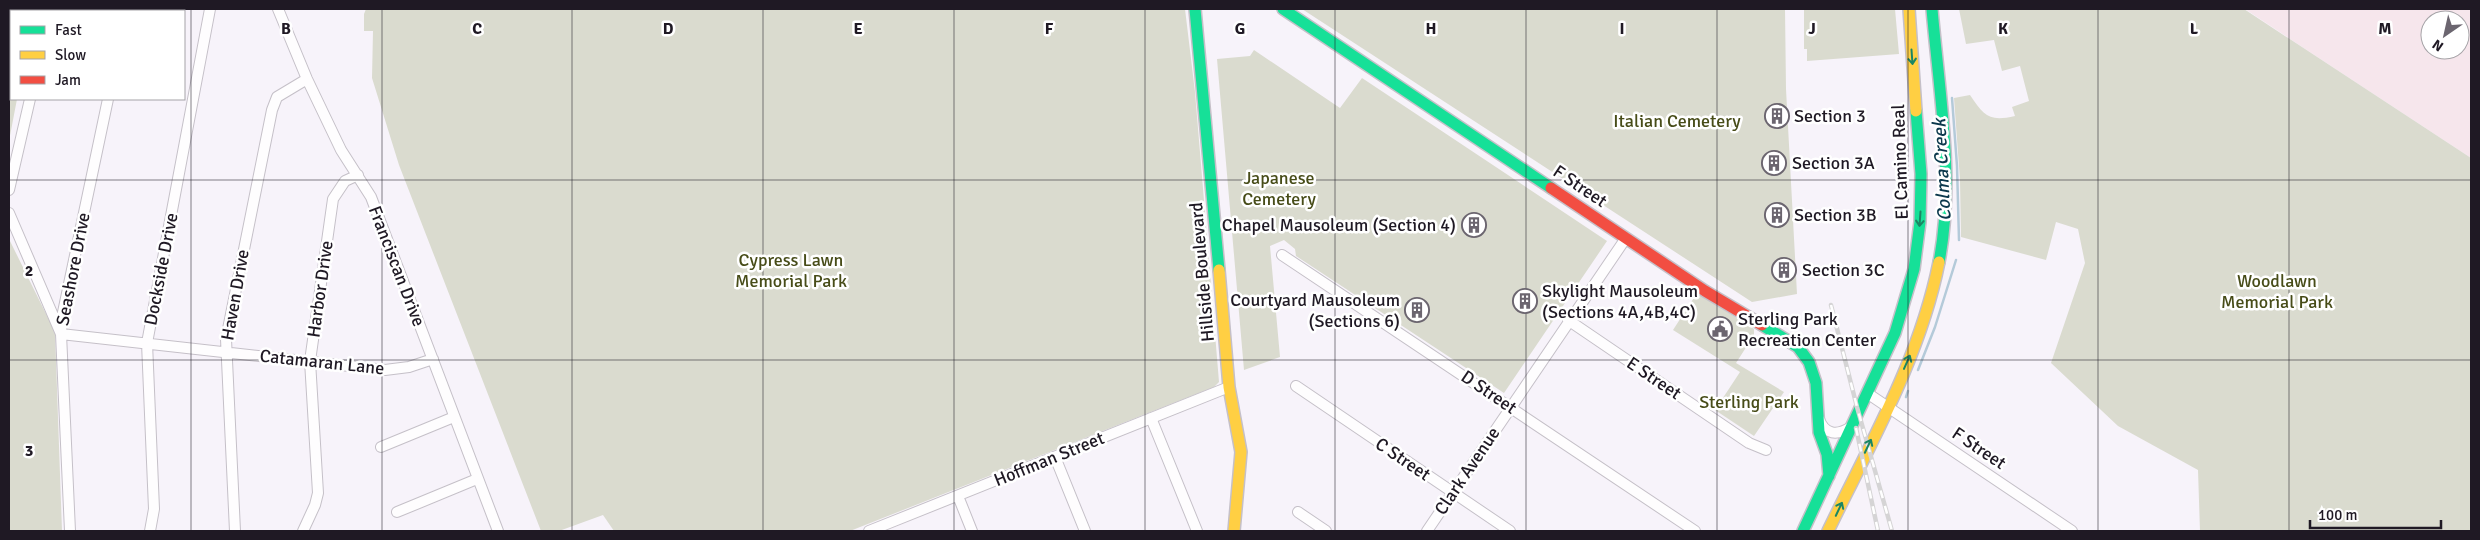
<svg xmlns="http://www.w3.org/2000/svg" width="2480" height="540" font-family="Signika,sans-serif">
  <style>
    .commercial { fill: #f6e6ec; fill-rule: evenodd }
    .green { fill: #dadbcf }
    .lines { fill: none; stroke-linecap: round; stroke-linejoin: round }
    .stream { stroke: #b4cad9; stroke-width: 2.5 }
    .street-casing { stroke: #c5c0c8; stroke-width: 12 }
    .fast-casing { stroke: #c5c0c8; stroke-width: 14 }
    .slow-casing { stroke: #c5c0c8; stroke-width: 14 }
    .jam-casing { stroke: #c5c0c8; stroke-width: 14 }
    .street { stroke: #fefdfe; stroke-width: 10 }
    .fast { stroke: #16e098; stroke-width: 11 }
    .slow { stroke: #ffcf43; stroke-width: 11 }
    .jam { stroke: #f24e42; stroke-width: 11 }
    .rail-casing { stroke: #d5d4d5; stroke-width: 4.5 }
    .rail { stroke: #fff; stroke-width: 2.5; stroke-dasharray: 8; stroke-linecap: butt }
    .oneway { stroke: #1a8664 }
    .grid { fill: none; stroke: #1f1924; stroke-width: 1; stroke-opacity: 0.55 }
    .labels { text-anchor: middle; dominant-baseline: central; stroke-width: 5; stroke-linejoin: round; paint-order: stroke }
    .poi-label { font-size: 18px; fill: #1f1924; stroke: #fff; text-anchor: start }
    .park-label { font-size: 18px; fill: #474c18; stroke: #fff }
    .street-label { font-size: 18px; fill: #1f1924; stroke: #fff }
    .water-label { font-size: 19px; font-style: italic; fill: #0b384c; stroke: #fff }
    .grid-label { font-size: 16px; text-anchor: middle; font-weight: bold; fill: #1f1924; stroke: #fff; stroke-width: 5; stroke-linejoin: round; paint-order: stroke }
  </style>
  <rect width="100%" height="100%" fill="#f7f3fa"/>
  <!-- commercial -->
  <path class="commercial" d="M2245,9H2471V158L2331,66ZM2430,20H2460V50H2430Z"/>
  <!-- green -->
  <path class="green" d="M366,9H1185L1195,92L1219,382L1214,387L850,531H614L603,515L559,531H541L399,165L372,78L373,31H364V14Z
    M1302,9H1785L1786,89L1797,294L1752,302Z
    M1804,9H1895L1899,54L1807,61V49H1804Z
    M1959,9H2244L2471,158V531H2200L2198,470L2118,426L2051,363L2085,263L2078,229L2056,222L2046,260L1961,237L1960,180L1954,98L1970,95C1984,116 1989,122 2015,116L2012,107L2029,101L2020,66L2002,71L1994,40L1966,44Z
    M9,37L11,53V99H17L9,141Z
    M1254,50L1340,108L1362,78L1607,241L1504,393L1296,256L1295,249L1284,240L1270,246L1280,357L1244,370L1217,59L1250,56Z
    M9,239L55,332L62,531H9Z
    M1697,293L1754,329V335L1736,363L1784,392L1754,436L1715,410L1740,372L1673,330Z"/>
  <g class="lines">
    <!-- stream -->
    <path class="stream" d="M1952,98L1957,166L1959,240
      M1918,370L1935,327L1956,260
      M1906,397L1908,391"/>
    <defs>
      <path id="street" d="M278,9L307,79L341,150L371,197L498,531
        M59,11L61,9
        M126,11L127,9
        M9,190L30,99
        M9,213L61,334L385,370L409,367L433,359
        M1282,255L1695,531
        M1568,320L1749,443L1766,450
        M1296,386L1510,531
        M1867,393L2072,531
        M1151,418L1197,531
        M1819,419C1825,435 1837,436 1851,427
        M381,447L454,417
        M1055,457L1085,531
        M958,496L972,531
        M397,512L477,479
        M1298,512L1326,531
        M70,531L61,334L62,317L108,99
        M150,531L154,509L147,343L210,9
        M235,531L226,339L272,110L277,97L307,79
        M303,531L315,505L318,493L310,361L333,199L345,181L358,175
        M869,531L1229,387
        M1427,531L1626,238"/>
      <path id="fast" d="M1195,9L1219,270
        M1283,9L1551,188
        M1932,9C1939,92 1955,179 1939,262
        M1762,325L1798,347L1809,362L1816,383L1819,432L1827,454L1829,476
        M1803,531L1895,333L1914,269L1920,222L1921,174L1916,111"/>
      <path id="slow" d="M1909,9L1916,111
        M1219,270L1229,387L1241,452L1234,531
        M1828,531C1870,444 1920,358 1939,262"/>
      <path id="jam" d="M1551,188L1705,291L1762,325"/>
    </defs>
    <!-- street casing -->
    <use href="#street" class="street-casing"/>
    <!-- fast casing -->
    <use href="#fast" class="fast-casing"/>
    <!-- slow casing -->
    <use href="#slow" class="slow-casing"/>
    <!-- jam casing -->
    <use href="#jam" class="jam-casing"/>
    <!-- street -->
    <use href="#street" class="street"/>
    <!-- fast -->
    <use href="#fast" class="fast"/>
    <!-- slow -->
    <use href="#slow" class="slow"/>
    <!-- jam -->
    <use href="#jam" class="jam"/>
    <defs>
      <path id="rail" d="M1831,305L1857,407L1892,531
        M1856,428L1878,531"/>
    </defs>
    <!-- rail casing -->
    <use href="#rail" class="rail-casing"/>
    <!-- rail -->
    <use href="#rail" class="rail"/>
  </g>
  <!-- one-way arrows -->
  <defs><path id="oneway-shaft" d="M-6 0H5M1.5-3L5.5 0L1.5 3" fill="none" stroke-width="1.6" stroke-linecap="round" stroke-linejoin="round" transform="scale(1.25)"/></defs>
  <g class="oneway">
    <use href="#oneway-shaft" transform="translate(1912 57) rotate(86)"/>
    <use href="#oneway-shaft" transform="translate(1920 219) rotate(94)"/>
    <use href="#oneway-shaft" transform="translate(1907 362) rotate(-66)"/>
    <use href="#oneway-shaft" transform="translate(1868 446) rotate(-65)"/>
    <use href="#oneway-shaft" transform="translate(1839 509) rotate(-65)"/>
  </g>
  <!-- grid -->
  <path class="grid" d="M191,9V531M382,9V531M572,9V531M763,9V531M954,9V531M1145,9V531M1335,9V531M1526,9V531M1717,9V531M1908,9V531M2098,9V531M2289,9V531M9,180H2471M9,360H2471"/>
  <!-- icons -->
  <defs>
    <symbol id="building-ring" viewBox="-11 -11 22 22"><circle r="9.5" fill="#fff" stroke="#6b656f" stroke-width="1.5"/><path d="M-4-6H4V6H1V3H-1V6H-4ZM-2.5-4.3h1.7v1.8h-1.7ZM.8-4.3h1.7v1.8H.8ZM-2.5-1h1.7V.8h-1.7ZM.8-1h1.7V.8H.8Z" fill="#6b656f"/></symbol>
    <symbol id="civic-ring" viewBox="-11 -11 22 22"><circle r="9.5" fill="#fff" stroke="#6b656f" stroke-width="1.5"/><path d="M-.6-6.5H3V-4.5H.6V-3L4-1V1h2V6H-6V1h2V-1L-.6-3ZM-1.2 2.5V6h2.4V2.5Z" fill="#6b656f"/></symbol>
  </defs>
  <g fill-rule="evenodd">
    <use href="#building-ring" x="1763" y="102" width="28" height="28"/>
    <use href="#building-ring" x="1760" y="149" width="28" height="28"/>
    <use href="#building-ring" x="1763" y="201" width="28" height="28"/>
    <use href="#building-ring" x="1460" y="211" width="28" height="28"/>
    <use href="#building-ring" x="1770" y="256" width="28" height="28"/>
    <use href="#building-ring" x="1511" y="287" width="28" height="28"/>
    <use href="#building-ring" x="1403" y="296" width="28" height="28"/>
    <use href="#civic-ring" x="1706" y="315" width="28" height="28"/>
  </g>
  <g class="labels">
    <!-- poi labels -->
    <g class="poi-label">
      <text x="1794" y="116">Section 3</text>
      <text x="1792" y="163">Section 3A</text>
      <text x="1794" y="215">Section 3B</text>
      <text x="1456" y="225" text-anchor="end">Chapel Mausoleum (Section 4)</text>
      <text x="1802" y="270">Section 3C</text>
      <text x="1542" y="291">Skylight Mausoleum<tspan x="1542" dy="21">(Sections 4A,4B,4C)</tspan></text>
      <text x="1400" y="300" text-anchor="end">Courtyard Mausoleum<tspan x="1400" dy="21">(Sections 6)</tspan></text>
      <text x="1738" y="319">Sterling Park<tspan x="1738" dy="21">Recreation Center</tspan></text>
    </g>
    <!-- park labels -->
    <g class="park-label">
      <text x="1677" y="121">Italian Cemetery</text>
      <text x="1279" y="178">Japanese<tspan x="1279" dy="21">Cemetery</tspan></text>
      <text x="791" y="260">Cypress Lawn<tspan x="791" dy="21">Memorial Park</tspan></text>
      <text x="2277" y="281">Woodlawn<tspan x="2277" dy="21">Memorial Park</tspan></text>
      <text x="1749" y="402">Sterling Park</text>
    </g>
    <!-- street labels -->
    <g class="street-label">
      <text transform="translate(1900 162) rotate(-92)">El Camino Real</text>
      <text transform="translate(1580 186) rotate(34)">F Street</text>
      <text transform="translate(397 266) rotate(69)">Franciscan Drive</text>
      <text transform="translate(73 269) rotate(-79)">Seashore Drive</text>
      <text transform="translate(161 269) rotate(-79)">Dockside Drive</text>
      <text transform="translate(1202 272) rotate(-95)">Hillside Boulevard</text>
      <text transform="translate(320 289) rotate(-82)">Harbor Drive</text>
      <text transform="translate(235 295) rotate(-80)">Haven Drive</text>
      <text transform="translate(322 362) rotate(6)">Catamaran Lane</text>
      <text transform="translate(1654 378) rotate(34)">E Street</text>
      <text transform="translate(1489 392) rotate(34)">D Street</text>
      <text transform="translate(1979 448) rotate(34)">F Street</text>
      <text transform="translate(1049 459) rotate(-22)">Hoffman Street</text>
      <text transform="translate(1403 459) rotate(34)">C Street</text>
      <text transform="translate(1467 471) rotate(-56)">Clark Avenue</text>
    </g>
    <!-- water labels -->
    <g class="water-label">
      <text transform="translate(1942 170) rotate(-93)">Colma Creek</text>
    </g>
  </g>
  <g class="grid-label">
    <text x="286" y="34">B</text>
    <text x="477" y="34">C</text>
    <text x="668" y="34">D</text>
    <text x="858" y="34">E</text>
    <text x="1049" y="34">F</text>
    <text x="1240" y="34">G</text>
    <text x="1431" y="34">H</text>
    <text x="1622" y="34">I</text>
    <text x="1812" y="34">J</text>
    <text x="2003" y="34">K</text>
    <text x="2194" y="34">L</text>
    <text x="2385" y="34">M</text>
    <text x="29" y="276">2</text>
    <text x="29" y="456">3</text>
  </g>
  <!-- border -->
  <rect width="2480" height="540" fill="none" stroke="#1f1924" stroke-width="20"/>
  <!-- legend -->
  <rect x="10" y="10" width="175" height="90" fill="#ffffff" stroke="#a5a3a7"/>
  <rect x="20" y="26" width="25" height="8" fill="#16e098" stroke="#a5a3a7"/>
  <text x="55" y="35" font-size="15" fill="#1f1924">Fast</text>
  <rect x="20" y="51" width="25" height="8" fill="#ffcf43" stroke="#a5a3a7"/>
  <text x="55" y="60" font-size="15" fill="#1f1924">Slow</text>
  <rect x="20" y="76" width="25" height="8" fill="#f24e42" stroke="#a5a3a7"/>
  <text x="55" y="85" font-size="15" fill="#1f1924">Jam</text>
  <!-- north arrow -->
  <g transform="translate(2445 35) rotate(214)"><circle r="24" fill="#ffffff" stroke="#a5a3a7"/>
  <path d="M0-4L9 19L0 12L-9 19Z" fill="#6b656f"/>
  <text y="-8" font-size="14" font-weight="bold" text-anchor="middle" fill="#1f1924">N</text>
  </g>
  <!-- scale -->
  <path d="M2310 520v8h131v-8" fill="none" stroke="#1f1924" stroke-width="2.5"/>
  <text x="2318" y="520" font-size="15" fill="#1f1924" stroke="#ffffff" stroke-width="4" paint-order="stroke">100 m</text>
</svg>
